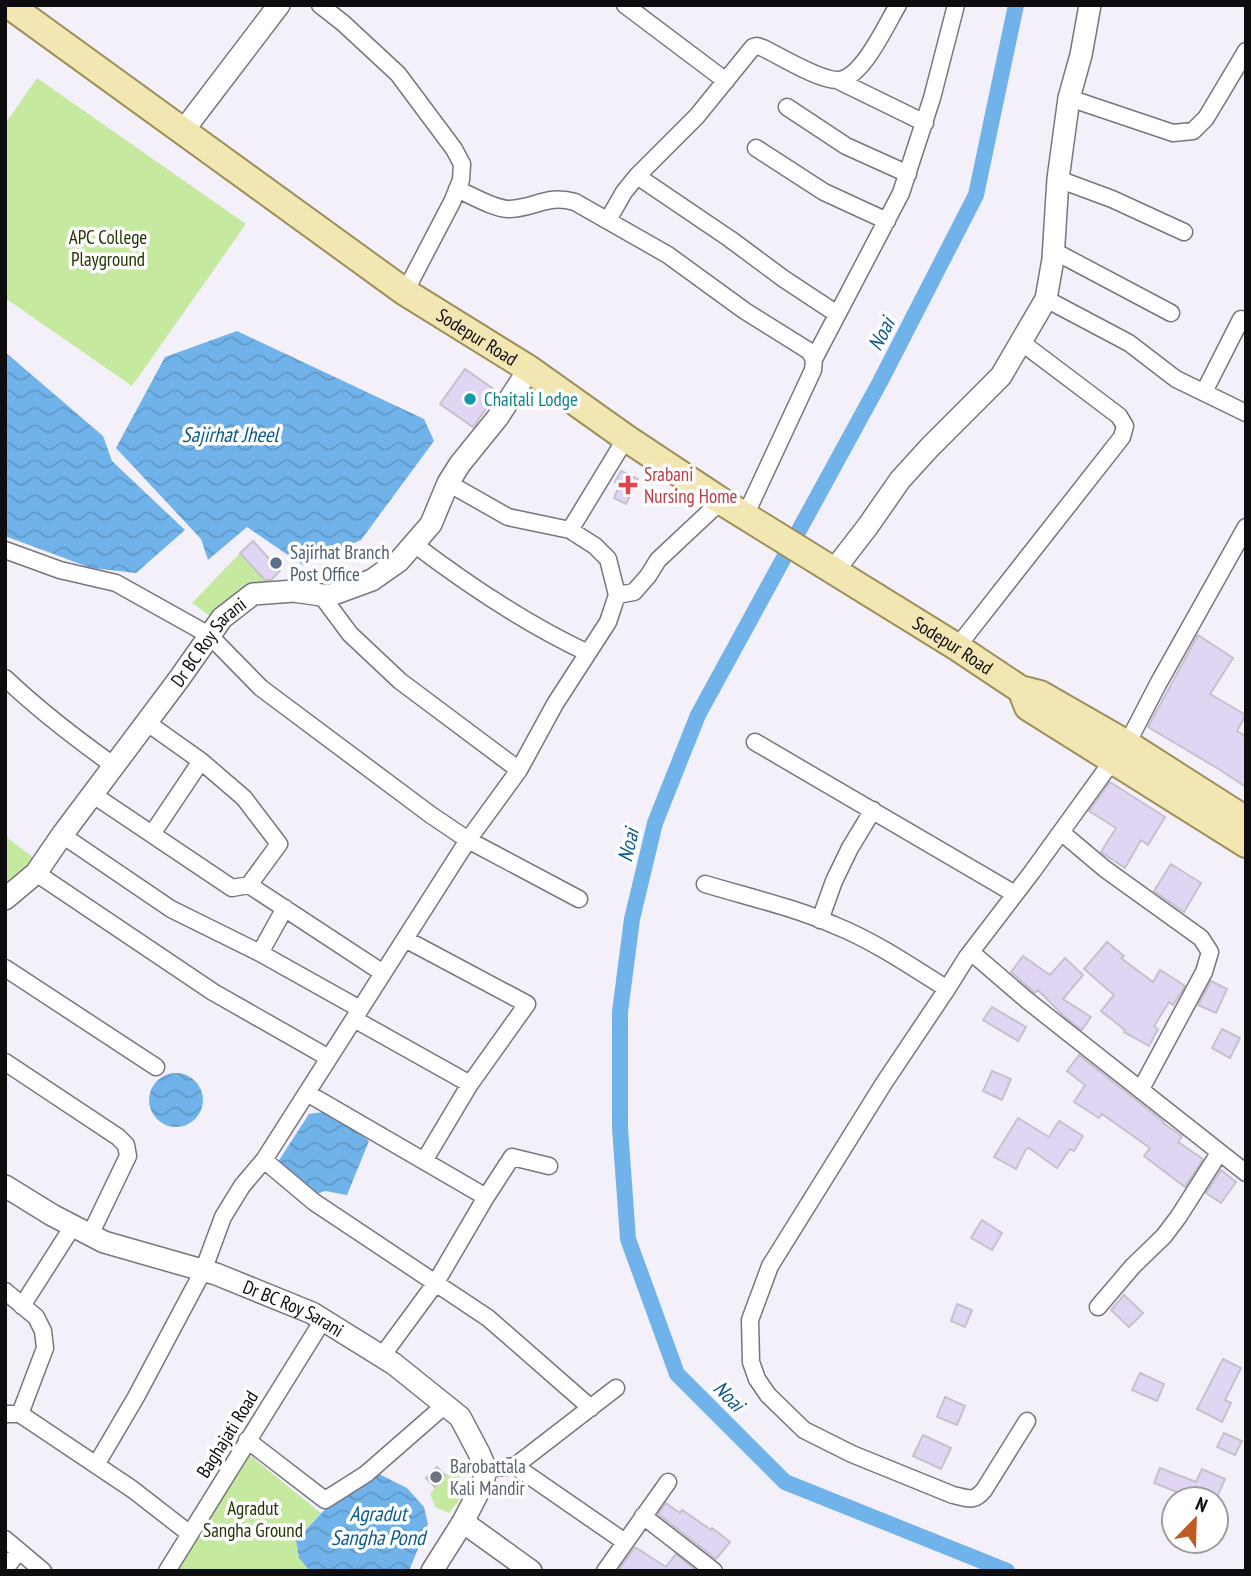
<svg xmlns="http://www.w3.org/2000/svg" width="1251" height="1576" font-family="'PT Sans Narrow',sans-serif">
  <style>
    .green { fill: #c6e9a0 }
    .water { fill: url(#water-waves) }
    .lines { fill: none; stroke-linecap: round; stroke-linejoin: round }
    .canal { stroke: #70b3ea; stroke-width: 16 }
    .building { fill: #e0d6f4; stroke: #c5c2cc; stroke-width: 2 }
    .minor-casing { stroke: #78757f; stroke-width: 19 }
    .tertiary-casing { stroke: #78757f; stroke-width: 24 }
    .primary-casing { stroke: #9d8f58; stroke-width: 30 }
    .minor { stroke: #fff; stroke-width: 16 }
    .tertiary { stroke: #fff; stroke-width: 21 }
    .primary { stroke: #f2e6b3; stroke-width: 26 }
    .culture-dot { fill: #0f9aa8; stroke: #fff; stroke-width: 2.5 }
    .health-dot { fill: #e0444e; stroke: #fff; stroke-width: 2.5 }
    .service-dot { fill: #5c6f8a; stroke: #fff; stroke-width: 2.5 }
    .worship-dot { fill: #6b7280; stroke: #fff; stroke-width: 2.5 }
    .labels { text-anchor: middle; dominant-baseline: central; stroke-width: 7; stroke-linejoin: round; paint-order: stroke }
    .park-label { font-size: 19px; fill: #213500; stroke: #fff }
    .street-label { font-size: 19px; fill: #0d0c0f; stroke: #fff }
    .culture-label { font-size: 19px; fill: #0d838f; stroke: #fff; text-anchor: start }
    .health-label { font-size: 19px; fill: #be3a42; stroke: #fff; text-anchor: start }
    .service-label { font-size: 19px; fill: #4e5e75; stroke: #fff; text-anchor: start }
    .worship-label { font-size: 19px; fill: #5b616d; stroke: #fff; text-anchor: start }
    .water-label { font-size: 21px; font-style: italic; fill: #0c5b8e; stroke: #fff }
  </style>
  <defs>
    <pattern id="water-waves" width="16" height="10" patternUnits="userSpaceOnUse" patternTransform="scale(1.75)"><rect width="16" height="10" fill="#70b3ea"/><path d="M0 5q4-4 8 0t8 0" fill="none" stroke="#6099c8"/></pattern>
  </defs>
  <rect width="100%" height="100%" fill="#f3f0fa"/>
  <!-- green -->
  <path class="green" d="M37,78L246,224L132,386L5,298V124Z
    M240,553L268,583L217,621L192,603Z
    M5,836L34,858L26,870L5,892Z
    M242,1449L321,1513L296,1540L299,1557L310,1571H166Z
    M455,1472L465,1483V1492L449,1513L435,1507L430,1494L445,1475Z"/>
  <!-- water -->
  <path class="water" d="M237,331L424,419L434,441L361,540L304,566L247,527L208,560L201,539L116,448L165,357Z
    M5,352L103,436L112,461L185,530L136,573L91,568L5,536Z
    M149 1100a27 27 0 1 1 54 0a27 27 0 1 1-54 0Z
    M330,1111L369,1141L347,1195L325,1191L308,1197L274,1168L309,1114Z
    M377,1473L407,1488L424,1507L428,1524L409,1571H310L299,1558L296,1540L334,1500Z"/>
  <g class="lines">
    <!-- canal -->
    <path class="canal" d="M1007,1571L785,1482L677,1374L628,1239L620,1128V1012L632,919L655,823L698,715L880,382L976,195L1016,5"/>
  </g>
  <!-- building -->
  <path class="building" d="M465,369L498,392L473,427L440,404Z
    M621,471L638,479L626,504L614,498L620,484L615,482Z
    M253,541L280,571L271,580H265L240,553Z
    M1198,635L1233,658L1210,694L1246,715L1237,731L1246,737V787L1217,768L1148,727Z
    M1110,782L1165,817L1148,845L1141,840L1125,868L1101,852L1116,828L1089,811Z
    M1171,864L1201,883L1184,912L1154,891Z
    M1107,942L1124,956L1121,958L1153,982L1160,970L1185,986L1173,1005L1169,1002L1154,1026L1158,1029L1149,1046L1124,1032L1125,1030L1101,1011L1114,995L1084,969Z
    M1023,956L1050,975L1065,958L1083,975L1063,999L1091,1017L1082,1030L1066,1018L1038,990L1035,993L1011,972Z
    M1211,981L1227,989L1216,1013L1198,1005Z
    M992,1007L1026,1027L1018,1041L983,1020Z
    M1222,1029L1240,1038L1230,1058L1212,1048Z
    M1079,1055L1164,1122L1163,1123L1182,1136L1178,1142L1203,1159L1185,1187L1144,1156L1150,1148L1102,1114L1099,1118L1074,1102L1085,1085L1067,1071Z
    M992,1071L1011,1079L1002,1100L983,1091Z
    M1018,1118L1049,1137L1059,1121L1083,1136L1074,1151L1070,1149L1057,1168L1029,1148L1026,1149L1016,1169L994,1157Z
    M1221,1170L1236,1182L1221,1203L1206,1193Z
    M982,1220L1002,1233L992,1250L971,1238Z
    M1124,1295L1143,1313L1129,1327L1111,1310Z
    M957,1304L972,1310L965,1327L951,1321Z
    M1223,1359L1241,1368L1225,1400L1231,1403L1222,1422L1197,1409Z
    M1140,1373L1164,1384L1157,1401L1132,1390Z
    M945,1397L965,1406L957,1425L937,1417Z
    M1224,1433L1242,1441L1235,1455L1217,1447Z
    M923,1435L951,1448L941,1469L913,1456Z
    M437,1467L445,1475L435,1487L426,1478Z
    M1160,1468L1196,1482L1202,1469L1225,1479L1216,1499H1194L1154,1483Z
    M666,1503L680,1513L682,1510L711,1530L712,1528L730,1542L716,1559L658,1514Z
    M635,1547L666,1567L676,1554L697,1571H618Z"/>
  <g class="lines">
    <defs>
      <path id="minor" d="M320,5L343,23L398,74L454,149L462,164L461,180L452,202L405,292
        M625,5L726,81
        M839,81L925,123
        M1069,98L1173,133L1193,131L1206,118L1246,51
        M787,107L846,146L908,174
        M756,148L824,192L887,221
        M637,176L730,239L784,279L837,314
        M1058,179L1112,199L1184,232
        M457,189C471,195 496,210 510,209C536,208 547,194 575,202L668,255L745,311L809,351L814,359L813,370L745,516
        M608,220L624,192L637,176L697,116L753,47L757,46L763,48C780,56 820,81 838,80C862,79 886,25 898,5
        M1054,251L1171,313
        M1046,299L1129,343L1176,379L1246,413
        M814,359L901,193L932,98L956,5
        M1204,392L1241,319
        M448,483L508,517L570,530L626,438
        M414,544C468,585 526,624 588,653
        M5,550L60,570L116,583L209,635L261,688L431,815L468,840L579,899
        M321,595L350,634L400,681L519,770L555,704L608,622L617,595L608,559L595,546L570,530
        M617,595L634,592L648,576L658,560L721,501
        M957,647L1122,437L1125,426L1119,416L1021,342
        M5,678C39,710 75,738 113,765
        M755,742L1015,894
        M92,794L232,888L249,885L279,844L244,798L201,761L146,722
        M1061,832L1105,869L1201,938L1210,952L1204,972L1141,1089
        M152,834L201,761
        M62,835L171,909L260,953L360,1009
        M36,873L213,992L329,1058
        M705,884C748,897 793,907 834,925C874,941 911,966 947,989
        M249,885L383,973
        M820,920L834,881L850,848L873,810
        M405,939L527,1004L470,1084L424,1161
        M971,952L1028,1001L1246,1173
        M260,953L285,908
        M5,968L156,1067
        M354,1019L470,1084
        M5,1062L118,1137L126,1145L128,1156L90,1235
        M307,1093L486,1197
        M264,1160L314,1202L488,1318L591,1408
        M5,1291L36,1317L43,1331L45,1348L20,1414
        M22,1306L73,1226
        M1098,1307L1133,1266L1164,1236L1179,1216L1219,1153
        M382,1356L435,1284L486,1197L512,1157L549,1166
        M5,1414H20L132,1489L190,1534
        M1027,1421L984,1490C973,1503 968,1498 953,1495L852,1454L804,1430L768,1395L757,1379L751,1362L750,1320L770,1266L884,1083L947,989L967,957L1032,872L1113,760L1127,744L1158,684L1246,527
        M247,1440L325,1500L366,1474L445,1405
        M96,1465L136,1397L203,1271L223,1217L242,1186L264,1160L468,840L519,770
        M515,1466L625,1542
        M486,1469L515,1466L616,1388
        M643,1516L714,1571
        M5,1539L43,1571
        M5,1569L19,1551
        M167,1571L323,1320
        M605,1571L668,1482"/>
      <g id="tertiary">
        <path d="M183,131L279,5"/>
        <path d="M834,570L868,526L900,480L930,447L1001,376L1046,299L1053,259L1058,179L1069,98L1081,55L1090,5"/>
        <path id="s1" d="M5,899L36,873L62,835L179,679L222,618L253,594L294,591L321,595H331L372,580L399,561L431,524L448,483L460,464L498,417L529,369"/>
        <path id="s2" d="M5,1186L52,1215L104,1242L216,1274L312,1313L394,1364L460,1417L479,1453L486,1469L483,1483L463,1522L432,1571"/>
        <path d="M463,1522L531,1571"/>
      </g>
      <g id="primary">
        <path id="s3" d="M9,5L405,292L529,369L626,438L721,501L957,647L1020,689L1040,694L1127,744L1246,820"/>
        <path d="M1024,697L1028,707L1246,844"/>
      </g>
    </defs>
    <!-- minor casing -->
    <use href="#minor" class="minor-casing"/>
    <!-- tertiary casing -->
    <use href="#tertiary" class="tertiary-casing"/>
    <!-- primary casing -->
    <use href="#primary" class="primary-casing"/>
    <!-- minor -->
    <use href="#minor" class="minor"/>
    <!-- tertiary -->
    <use href="#tertiary" class="tertiary"/>
    <!-- primary -->
    <use href="#primary" class="primary"/>
  </g>
  <!-- markers -->
  <circle class="culture-dot" cx="470" cy="399" r="7"/>
  <path class="health-dot" d="M624.5 474.5h7v7h7v7h-7v7h-7v-7h-7v-7h7z"/>
  <circle class="service-dot" cx="276" cy="563" r="7"/>
  <circle class="worship-dot" cx="436" cy="1477" r="7"/>
  <g class="labels">
    <!-- park labels -->
    <g class="park-label">
      <text x="108" y="237">APC College<tspan x="108" dy="22">Playground</tspan></text>
      <text x="253" y="1508">Agradut<tspan x="253" dy="22">Sangha Ground</tspan></text>
    </g>
    <!-- street labels -->
    <g class="street-label">
      <text stroke="none"><textPath href="#s3" startOffset="574">Sodepur Road</textPath></text>
      <text stroke="none"><textPath href="#s1" startOffset="329">Dr BC Roy Sarani</textPath></text>
      <text stroke="none"><textPath href="#s3" startOffset="1141">Sodepur Road</textPath></text>
      <text stroke="none"><textPath href="#s2" startOffset="315">Dr BC Roy Sarani</textPath></text>
      <text transform="translate(227 1434) rotate(-58)">Baghajati Road</text>
    </g>
    <!-- culture labels -->
    <g class="culture-label">
      <text x="484" y="399">Chaitali Lodge</text>
    </g>
    <!-- health labels -->
    <g class="health-label">
      <text x="644" y="474">Srabani<tspan x="644" dy="22">Nursing Home</tspan></text>
    </g>
    <!-- service labels -->
    <g class="service-label">
      <text x="290" y="552">Sajirhat Branch<tspan x="290" dy="22">Post Office</tspan></text>
    </g>
    <!-- worship labels -->
    <g class="worship-label">
      <text x="450" y="1466">Barobattala<tspan x="450" dy="22">Kali Mandir</tspan></text>
    </g>
    <!-- water labels -->
    <g class="water-label">
      <text transform="translate(881 334) rotate(-63)">Noai</text>
      <text x="230" y="434">Sajirhat Jheel</text>
      <text transform="translate(628 845) rotate(-77)">Noai</text>
      <text transform="translate(729 1396) rotate(45)">Noai</text>
      <text x="378" y="1513">Agradut<tspan x="378" dy="24">Sangha Pond</tspan></text>
    </g>
  </g>
  <!-- border -->
  <rect width="1251" height="1576" fill="none" stroke="#0d0c0f" stroke-width="14"/>
  <!-- north arrow -->
  <g transform="translate(1195 1520) rotate(23)"><circle r="33" fill="#ffffff" stroke="#9e9e9f" stroke-width="2"/>
  <path d="M0-5L12 26L0 18L-12 26Z" fill="#be5b22"/>
  <text y="-10" font-size="19" font-weight="bold" text-anchor="middle" fill="#0d0c0f">N</text>
  </g>
</svg>
